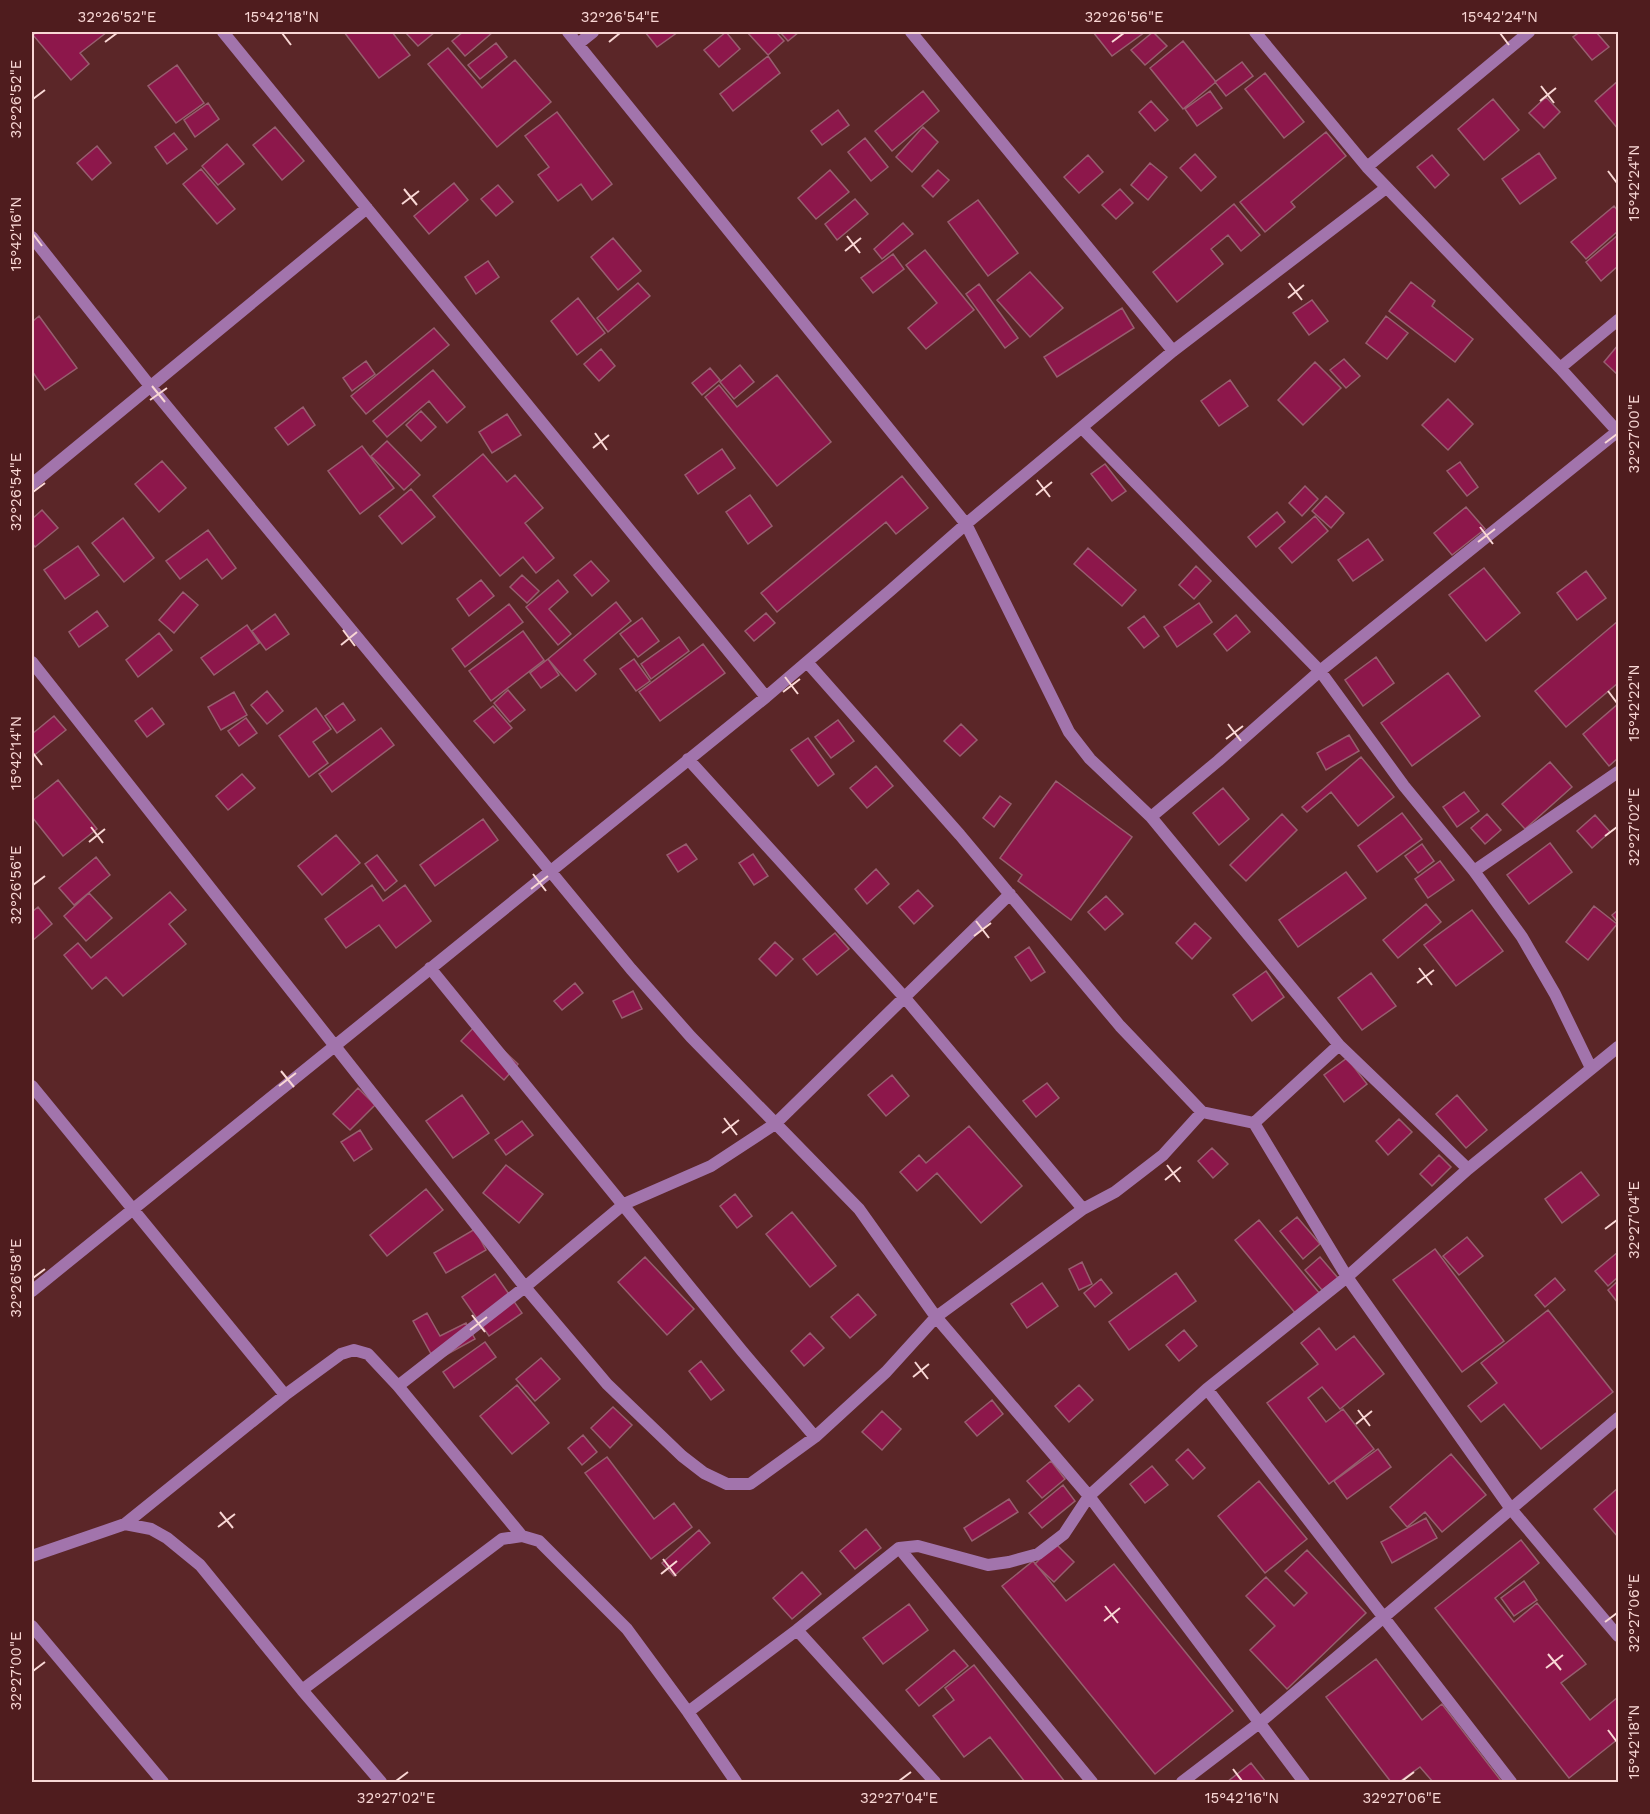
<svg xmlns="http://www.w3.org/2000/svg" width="1650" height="1814" font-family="'Work Sans',sans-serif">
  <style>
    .building { fill: #8d174b; stroke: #975e6f; stroke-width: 1.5 }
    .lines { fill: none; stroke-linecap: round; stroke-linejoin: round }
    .minor { stroke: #a274ac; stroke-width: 12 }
    .ticks { fill: none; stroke: #f9d7d5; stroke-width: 2 }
    .neatline { fill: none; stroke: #f9d7d5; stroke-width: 2 }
    .ticks-label { font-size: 15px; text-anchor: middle; fill: #f9d7d5 }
  </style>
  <rect width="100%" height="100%" fill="#5b2628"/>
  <!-- building -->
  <path class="building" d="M35,32H107L80,53L89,64L71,80L33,35L36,33Z
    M344,32H392L410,55L379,78Z
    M405,32H435L418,46Z
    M463,32H493L465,56L452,41Z
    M645,32H678L657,47Z
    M726,32L740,49L719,67L704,50Z
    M747,32H776L784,41L768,55Z
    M780,32H799L788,41Z
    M1093,32H1145L1112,56Z
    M1153,32L1167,46L1145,65L1131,50Z
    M1580,32H1596L1609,47L1592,60L1573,37Z
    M1183,41L1216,82L1183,109L1150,68Z
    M496,43L507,57L480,79L468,65Z
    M448,48L482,88L515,60L551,102L497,147L428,64Z
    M768,56L780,73L733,111L720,94Z
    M1242,62L1253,76L1226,96L1215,82Z
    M177,65L204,103L176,123L148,86Z
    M1265,73L1304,122L1284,138L1245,89Z
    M1618,81V129L1595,101Z
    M923,91L939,111L892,151L875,131Z
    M1210,91L1222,108L1197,126L1185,109Z
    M1546,97L1560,112L1544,128L1529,113Z
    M1493,99L1519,130L1484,160L1458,129Z
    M1151,101L1168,120L1155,131L1139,112Z
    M208,103L219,119L195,137L184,120Z
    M838,110L849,125L822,145L811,131Z
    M557,112L612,184L592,200L581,184L558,201L538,175L549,167L525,136Z
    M275,127L304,161L282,180L253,145Z
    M923,127L938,142L912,172L896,157Z
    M1326,132L1346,156L1291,202L1295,207L1265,232L1240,202Z
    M174,133L187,149L167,164L155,147Z
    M865,138L888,167L871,181L848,152Z
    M227,144L244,164L218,185L202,166Z
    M97,146L111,163L92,180L77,163Z
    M1539,153L1556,178L1520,204L1502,179Z
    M1195,154L1216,177L1201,191L1180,168Z
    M1088,155L1103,172L1079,193L1064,177Z
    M1432,155L1449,175L1435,188L1417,167Z
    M1150,163L1167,177L1148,200L1131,185Z
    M201,169L235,209L217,224L183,184Z
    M830,170L849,192L816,219L798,198Z
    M938,170L949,180L933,197L922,186Z
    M454,183L468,200L429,234L414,216Z
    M498,185L513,202L496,216L481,199Z
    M1120,189L1133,203L1116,219L1102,205Z
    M855,199L868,214L837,240L825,224Z
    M978,200L1018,253L988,276L948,222Z
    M1234,204L1260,235L1241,251L1228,235L1211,249L1223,264L1177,302L1153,272Z
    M1614,206L1618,211V231L1586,259L1571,242Z
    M903,223L913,234L882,259L874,249Z
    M1618,235V266L1601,281L1586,262Z
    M613,238L641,271L618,290L591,257Z
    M925,250L974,310L926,349L908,328L937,303L906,265Z
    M893,254L904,269L873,293L861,278Z
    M488,261L499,277L476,294L465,277Z
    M1030,272L1063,308L1030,337L997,300Z
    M1411,282L1435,301L1432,306L1473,339L1455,362L1389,311Z
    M638,283L650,296L608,332L597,318Z
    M979,284L1018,338L1005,348L966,294Z
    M578,298L605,333L577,355L551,321Z
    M1312,300L1328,321L1309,335L1293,313Z
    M1122,308L1134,328L1057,377L1044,357Z
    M39,316L77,368L45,390L32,371V322Z
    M1386,316L1408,333L1387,359L1366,343Z
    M434,328L449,345L366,414L351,396Z
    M1618,345V375L1604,362Z
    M601,349L615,366L599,381L584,364Z
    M1344,359L1360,376L1346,388L1330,370Z
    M366,361L375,374L352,391L343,378Z
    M1315,362L1341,388L1303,425L1278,400Z
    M740,365L754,382L734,399L720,382Z
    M710,368L720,380L702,395L692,383Z
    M433,370L465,407L447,423L429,401L387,437L373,421Z
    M777,375L831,442L777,486L705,397L719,385L737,407Z
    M1230,380L1248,406L1219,426L1201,401Z
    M1448,399L1473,424L1448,450L1422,425Z
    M303,407L315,425L288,445L275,428Z
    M421,411L436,427L421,441L406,425Z
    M507,414L521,435L492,453L479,432Z
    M387,441L420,475L404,490L371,456Z
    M362,446L394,488L360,514L328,471Z
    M722,449L735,468L698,494L685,475Z
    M483,454L507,482L515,475L543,508L525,523L554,558L536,573L523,557L500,576L433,496Z
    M162,461L186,488L159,512L135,484Z
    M1460,462L1478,487L1467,496L1447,471Z
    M1105,464L1126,491L1112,501L1091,474Z
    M902,476L928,508L896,534L886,522L777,612L761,593Z
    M1305,486L1318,499L1302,516L1289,503Z
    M411,489L435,517L402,544L379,516Z
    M750,495L772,526L748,544L726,512Z
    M1326,496L1344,513L1331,528L1312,511Z
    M1466,507L1485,529L1452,555L1434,533Z
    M42,510L58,528L35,547L32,543V519Z
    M1277,512L1285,522L1256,547L1248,537Z
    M1315,516L1328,531L1292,563L1279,548Z
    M123,518L154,558L124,582L92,543Z
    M208,530L236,568L222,579L207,559L180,579L166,561Z
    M1368,539L1383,560L1353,581L1338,560Z
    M78,546L99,575L65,599L44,570Z
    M1088,548L1136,590L1122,606L1074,564Z
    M591,561L609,581L592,596L574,575Z
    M1196,566L1211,581L1194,599L1179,585Z
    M1484,568L1520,613L1486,641L1449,595Z
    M1586,571L1606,598L1577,620L1557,593Z
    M522,575L539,591L527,603L510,587Z
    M481,580L494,596L469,616L457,599Z
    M558,580L568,592L549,609L571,634L558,645L526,607Z
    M183,592L198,605L174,633L159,620Z
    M616,602L631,621L584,660L596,674L576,691L548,659Z
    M1199,603L1212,622L1177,647L1164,627Z
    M509,604L523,622L465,667L452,649Z
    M97,611L108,626L79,647L69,632Z
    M766,613L775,623L754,641L745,631Z
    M275,614L289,634L266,650L252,631Z
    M1236,615L1250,632L1227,651L1214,634Z
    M1144,616L1159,636L1144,648L1128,628Z
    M642,618L659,641L638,657L620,634Z
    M1618,621V683L1566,727L1535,691Z
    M247,625L259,643L214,675L201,658Z
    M523,631L544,660L491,701L469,671Z
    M159,633L172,650L138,677L126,660Z
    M679,637L689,651L651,679L641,664Z
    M703,644L725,673L660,721L639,692Z
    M1376,657L1394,683L1363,706L1345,680Z
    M548,659L559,675L541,688L530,673Z
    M634,659L650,681L636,691L620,669Z
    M1448,673L1480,716L1412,766L1381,723Z
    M508,690L525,710L510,722L494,703Z
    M267,691L283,711L267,724L251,705Z
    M234,692L247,715L221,730L208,707Z
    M343,703L355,720L337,733L325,716Z
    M1618,704V758L1609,766L1583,734Z
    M493,706L512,728L494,743L474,721Z
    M152,708L164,724L147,737L135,721Z
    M316,708L331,729L313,742L328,763L309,777L279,736Z
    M54,716L66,730L32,757V734Z
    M246,718L257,733L239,746L228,731Z
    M838,720L854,741L831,758L815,737Z
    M961,724L977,740L960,756L944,741Z
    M381,728L394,745L332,792L319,774Z
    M1349,735L1359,751L1326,770L1317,753Z
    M808,738L834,774L818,786L791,750Z
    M1361,757L1394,797L1358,826L1331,792L1307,812L1302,807Z
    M1550,762L1572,787L1525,829L1502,804Z
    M876,766L893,786L867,808L850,788Z
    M242,774L255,788L228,810L216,796Z
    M58,780L97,829L63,856L32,817V801Z
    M1056,781L1132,837L1071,920L1018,881L1022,875L1000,858Z
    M1223,788L1249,819L1219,845L1193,813Z
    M1464,792L1479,811L1457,827L1443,807Z
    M1000,796L1011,804L994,827L983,818Z
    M1402,813L1422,839L1377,872L1358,846Z
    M1282,814L1297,830L1246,881L1230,865Z
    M1487,814L1501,830L1485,844L1471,828Z
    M1595,815L1610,832L1592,848L1577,831Z
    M483,819L498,840L435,886L420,865Z
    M336,835L360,863L322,895L298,866Z
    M1550,843L1572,872L1529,904L1507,875Z
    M686,844L697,859L678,872L667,855Z
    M1422,844L1434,861L1418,873L1405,856Z
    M753,854L768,876L754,885L739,863Z
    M377,855L397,881L385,891L365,864Z
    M96,857L110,875L74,905L59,888Z
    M1440,861L1454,880L1428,898L1415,879Z
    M876,869L889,884L867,904L855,889Z
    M1346,872L1366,898L1298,947L1279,920Z
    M372,885L383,901L405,885L431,921L396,948L379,925L346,948L325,919Z
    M918,890L933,906L914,924L899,907Z
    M170,892L186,910L169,924L186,944L123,996L106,977L92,989L64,955L78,943L91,958Z
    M89,893L112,918L86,941L64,916Z
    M1106,896L1123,914L1105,930L1088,912Z
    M1426,904L1441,922L1398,958L1383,940Z
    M1594,906L1617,924L1588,960L1566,942Z
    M38,907L52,924L32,941V912Z
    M1472,910L1503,951L1456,986L1424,945Z
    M1618,910V923L1612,915Z
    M1195,923L1211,938L1192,959L1176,943Z
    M835,933L849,949L817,975L803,959Z
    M775,942L793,959L776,976L759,959Z
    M1029,947L1045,972L1031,981L1015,957Z
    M1266,971L1284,997L1252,1021L1233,995Z
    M1371,973L1396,1006L1362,1030L1338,998Z
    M575,983L583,993L562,1010L554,1001Z
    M633,991L642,1009L622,1018L613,1001Z
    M476,1025L518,1064L504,1080L461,1041Z
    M1347,1058L1367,1084L1344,1102L1324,1075Z
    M892,1075L909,1096L886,1116L868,1095Z
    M1047,1083L1059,1098L1036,1117L1023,1101Z
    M358,1088L375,1105L350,1130L333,1114Z
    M462,1095L489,1133L453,1158L426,1121Z
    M1457,1095L1487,1130L1466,1148L1436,1114Z
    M1399,1119L1412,1132L1388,1155L1376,1141Z
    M522,1121L533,1135L506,1155L495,1140Z
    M969,1126L1022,1186L981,1223L937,1173L917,1191L900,1172L919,1155L926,1163Z
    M360,1130L372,1149L354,1161L341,1142Z
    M1212,1148L1228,1164L1213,1178L1198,1161Z
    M1439,1155L1451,1167L1432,1186L1420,1174Z
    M506,1165L543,1194L519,1223L483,1193Z
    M1581,1172L1599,1195L1562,1223L1545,1199Z
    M426,1189L443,1210L387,1256L370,1235Z
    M735,1194L752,1216L737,1228L720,1206Z
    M792,1212L836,1266L810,1287L766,1234Z
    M1297,1217L1320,1244L1303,1259L1280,1231Z
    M1259,1220L1320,1294L1296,1314L1235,1240Z
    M475,1229L486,1250L446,1273L434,1253Z
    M1467,1237L1483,1256L1459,1275L1443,1256Z
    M1435,1249L1504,1341L1462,1372L1393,1280Z
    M1618,1252V1277L1608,1286L1595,1271Z
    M645,1257L694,1309L667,1335L618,1282Z
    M1320,1257L1338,1278L1322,1290L1305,1270Z
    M1082,1262L1092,1284L1079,1290L1069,1269Z
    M1176,1273L1196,1301L1129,1350L1109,1322Z
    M495,1274L522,1313L489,1336L462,1297Z
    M1555,1278L1565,1290L1545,1307L1535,1295Z
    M1101,1279L1112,1293L1095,1307L1084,1293Z
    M1618,1281V1303L1608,1290Z
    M1042,1283L1058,1306L1027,1328L1011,1304Z
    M858,1294L876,1315L850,1338L831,1317Z
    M1548,1310L1613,1392L1541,1449L1504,1404L1481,1422L1468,1406L1497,1383L1481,1363Z
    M427,1313L440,1336L466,1323L475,1339L435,1361L413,1321Z
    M1319,1328L1336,1350L1354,1336L1384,1374L1340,1409L1322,1387L1308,1398L1326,1422L1343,1409L1374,1449L1329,1484L1267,1403L1318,1364L1301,1343Z
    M1184,1330L1197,1346L1179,1361L1166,1345Z
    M810,1333L824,1348L804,1366L791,1351Z
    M485,1342L496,1357L454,1388L443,1372Z
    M541,1358L560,1379L535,1401L516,1379Z
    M701,1361L724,1390L711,1400L689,1371Z
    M517,1385L549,1423L512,1454L480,1416Z
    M1079,1385L1093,1400L1069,1422L1055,1406Z
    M992,1400L1003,1414L977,1436L965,1422Z
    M613,1407L632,1425L610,1448L591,1428Z
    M882,1411L901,1429L882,1450L862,1432Z
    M583,1435L597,1452L582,1465L568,1448Z
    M1188,1449L1205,1468L1193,1479L1176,1460Z
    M1378,1449L1391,1467L1347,1499L1334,1481Z
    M1451,1454L1486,1495L1442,1532L1425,1512L1407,1527L1390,1507Z
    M607,1457L654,1519L674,1503L692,1527L651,1559L585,1473Z
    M1051,1461L1065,1479L1042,1498L1027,1481Z
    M1152,1466L1168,1485L1145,1503L1130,1484Z
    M1259,1481L1307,1539L1265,1573L1218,1516Z
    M1063,1485L1075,1501L1042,1528L1029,1513Z
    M1618,1488V1537L1594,1509Z
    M1009,1499L1018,1512L972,1541L964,1528Z
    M1426,1518L1437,1538L1392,1563L1381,1542Z
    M866,1529L881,1548L855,1569L840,1551Z
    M699,1530L710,1543L674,1576L662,1563Z
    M1521,1540L1539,1563L1495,1598L1514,1622L1537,1603L1586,1664L1561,1683L1590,1720L1618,1697V1739L1569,1778L1435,1608Z
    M1055,1543L1074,1562L1054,1582L1035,1564Z
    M1307,1550L1366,1613L1287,1689L1250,1650L1275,1626L1246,1596L1266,1577L1294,1606L1307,1593L1285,1571Z
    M1033,1561L1066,1601L1114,1564L1233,1711L1155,1774L1002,1586Z
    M802,1572L821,1594L792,1619L773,1598Z
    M1524,1581L1537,1600L1514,1616L1501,1598Z
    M909,1604L928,1630L883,1664L863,1638Z
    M954,1650L968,1666L919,1706L906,1690Z
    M1376,1659L1422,1720L1442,1704L1502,1782H1433L1420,1767L1399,1782H1391L1326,1697Z
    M974,1665L1065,1782H1025L990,1737L964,1757L933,1716L954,1700L945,1688Z
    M1251,1763L1266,1782H1227Z"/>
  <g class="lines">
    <!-- minor -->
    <path class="minor" d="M223,32L766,697
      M568,32L966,524L1069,732L1090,759L1151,817L1339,1045L1468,1169
      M911,32L1173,351
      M1255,32L1367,167L1560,368L1618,432
      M578,44L593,32
      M1367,167L1529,32
      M32,237L150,386L631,969L691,1037L859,1209L936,1317L1089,1496L1304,1782
      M1560,368L1618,320
      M1082,428L1320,671L1404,786L1474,871L1522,937L1555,994L1591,1068
      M32,484L367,208
      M32,662L525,1287L607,1384L682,1456L704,1473L727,1484H750L815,1437L886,1372L936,1317L1083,1209L1115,1192L1163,1155L1202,1112
      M807,662L960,835L1120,1026L1202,1112L1254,1123
      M688,759L905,998L1083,1209
      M1151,817L1218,761L1320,671L1618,431
      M1474,871L1618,772
      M430,968L742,1351L815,1437
      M1339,1045L1254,1123L1347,1277L1511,1509L1618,1636
      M32,1086L285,1395
      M32,1291L766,697L891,590L966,524L1173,351L1386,188
      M398,1386L525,1287L624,1204L711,1166L775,1124L1010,894
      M1207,1389L1511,1782
      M125,1524L285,1395L341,1354L354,1350L368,1354L398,1386L522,1536
      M899,1548L1092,1782
      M32,1556L125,1524L151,1529L167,1538L200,1565L302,1690L381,1782
      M32,1626L163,1782
      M797,1630L935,1782
      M302,1690L502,1539L522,1536L539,1541L627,1629L688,1712
      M736,1782L688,1712L797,1630L899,1548L918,1546L988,1565L1009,1562L1038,1554L1064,1534L1089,1496L1207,1389L1347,1277L1468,1169L1618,1047
      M1182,1782L1258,1724L1618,1418"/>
  </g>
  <!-- ticks -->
  <path class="ticks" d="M282,33L291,45M1500,33L1509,45M105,42L117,33M609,42L620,33M1112,42L1124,33M1541,86L1554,103M33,99L45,90M1540,101L1556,88M1608,171L1617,183M404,189L417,205M402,204L419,191M33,234L42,246M847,236L860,253M845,251L861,238M1289,283L1302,300M1288,298L1304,285M152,386L165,402M150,400L167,388M595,433L607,450M1605,443L1617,434M593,448L609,435M1037,480L1050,497M33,492L45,483M1036,495L1052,482M1480,527L1493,544M1478,542L1495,529M343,630L355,646M341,645L357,632M785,677L798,694M1608,691L1617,703M783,692L800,679M1228,724L1241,741M1226,739L1243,726M33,753L42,765M91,827L103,843M1605,836L1617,827M89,842L105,829M533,874L546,891M33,885L45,876M531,889L548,876M976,921L989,938M974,936L991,923M1419,968L1432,985M1417,983L1434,970M281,1071L294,1087M279,1086L296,1073M724,1118L737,1135M722,1133L739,1120M1167,1165L1180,1182M1165,1180L1181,1167M1605,1229L1617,1220M33,1278L45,1269M472,1315L485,1332M470,1330L487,1317M915,1362L928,1379M913,1377L929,1364M1358,1410L1370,1426M1356,1424L1372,1411M220,1512L233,1528M218,1527L235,1514M663,1559L676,1576M661,1574L677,1561M1105,1606L1118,1623M1104,1621L1120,1608M1605,1622L1617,1613M1548,1654L1561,1670M1546,1668L1563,1655M33,1671L45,1662M1608,1730L1617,1742M1233,1769L1242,1781M396,1781L408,1772M899,1781L911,1772M1402,1781L1414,1772"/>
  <!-- border -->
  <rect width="1650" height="1814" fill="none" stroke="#4f1c1e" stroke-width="66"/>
  <rect x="33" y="33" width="1584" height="1748" class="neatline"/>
  <g class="ticks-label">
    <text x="117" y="22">32°26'52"E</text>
    <text x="282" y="22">15°42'18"N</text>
    <text x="620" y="22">32°26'54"E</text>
    <text x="1124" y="22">32°26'56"E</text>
    <text x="1500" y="22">15°42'24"N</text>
    <text transform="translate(16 99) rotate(-90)" y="5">32°26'52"E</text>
    <text transform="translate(1634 183) rotate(-90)" y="5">15°42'24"N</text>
    <text transform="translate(16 234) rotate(-90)" y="5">15°42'16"N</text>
    <text transform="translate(1634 434) rotate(-90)" y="5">32°27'00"E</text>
    <text transform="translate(16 492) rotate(-90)" y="5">32°26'54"E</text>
    <text transform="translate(1634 703) rotate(-90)" y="5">15°42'22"N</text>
    <text transform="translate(16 753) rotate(-90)" y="5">15°42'14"N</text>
    <text transform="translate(1634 827) rotate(-90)" y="5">32°27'02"E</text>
    <text transform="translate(16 885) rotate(-90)" y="5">32°26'56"E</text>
    <text transform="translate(1634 1220) rotate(-90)" y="5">32°27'04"E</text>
    <text transform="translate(16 1278) rotate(-90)" y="5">32°26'58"E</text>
    <text transform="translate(1634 1613) rotate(-90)" y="5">32°27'06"E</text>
    <text transform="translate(16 1671) rotate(-90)" y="5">32°27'00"E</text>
    <text transform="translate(1634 1742) rotate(-90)" y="5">15°42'18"N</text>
    <text x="396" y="1803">32°27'02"E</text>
    <text x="899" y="1803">32°27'04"E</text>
    <text x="1242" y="1803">15°42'16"N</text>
    <text x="1402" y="1803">32°27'06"E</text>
  </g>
</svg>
